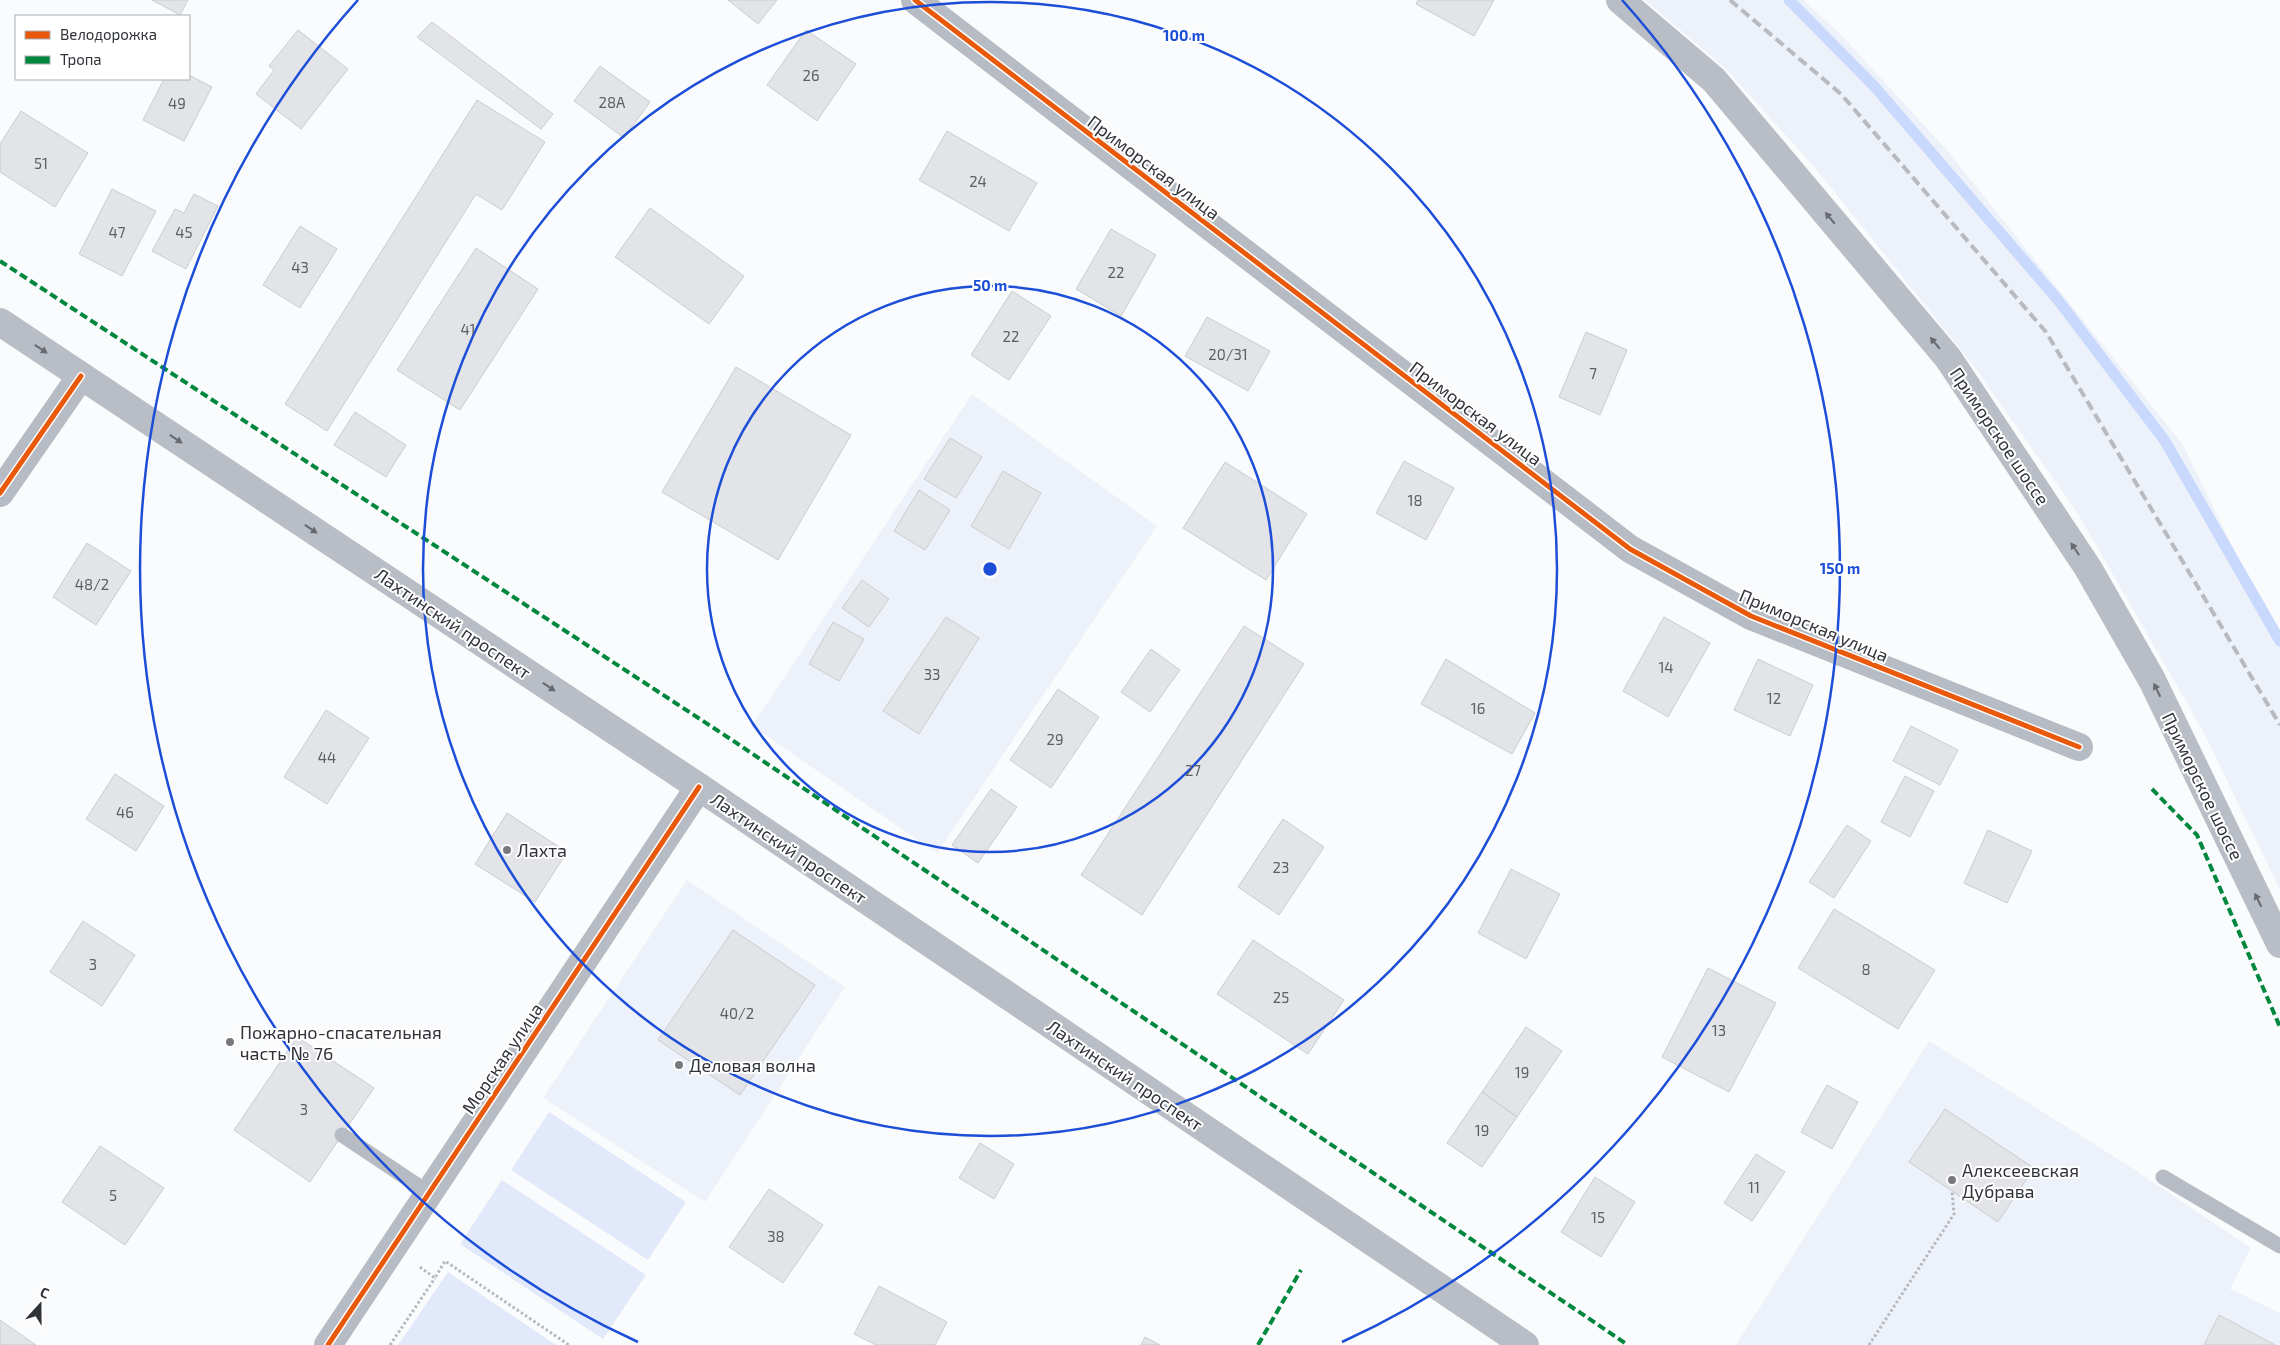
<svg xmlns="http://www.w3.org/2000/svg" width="2280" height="1345" font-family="'Exo 2',sans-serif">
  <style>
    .built { fill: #edf1f9 }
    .green { fill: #e1e9fa }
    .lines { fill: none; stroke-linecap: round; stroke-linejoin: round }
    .stream { stroke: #c8d9fd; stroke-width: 11 }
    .building { fill: #e2e4e7; stroke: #cbcccf }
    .path { stroke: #b5b8bd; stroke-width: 3; stroke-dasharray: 2.5 2.5; stroke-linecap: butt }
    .service { stroke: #b7bbc4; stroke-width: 15 }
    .minor { stroke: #b7bbc4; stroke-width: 28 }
    .primary { stroke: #b9bec6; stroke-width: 28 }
    .rail { stroke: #b7babe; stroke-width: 4; stroke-dasharray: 10 5; stroke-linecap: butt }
    .quiet { stroke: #00873e; stroke-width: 4; stroke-dasharray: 8 4; stroke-linecap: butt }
    .cycleway-casing { stroke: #fff; stroke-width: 8 }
    .cycleway { stroke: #e8590c; stroke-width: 5 }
    .oneway { fill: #676b71 }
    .ring { fill: none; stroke: #1d4ed8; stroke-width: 2.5 }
    .poi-dot { fill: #77797d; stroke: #fff; stroke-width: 2 }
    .labels { text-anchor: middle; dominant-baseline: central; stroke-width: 4; stroke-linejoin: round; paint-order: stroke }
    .number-label { font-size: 15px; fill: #5c5f64 }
    .street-label { font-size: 18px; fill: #303338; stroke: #fff }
    .poi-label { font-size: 18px; fill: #303338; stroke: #fff; text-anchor: start }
    .centre { fill: #1d4ed8; stroke: #fff; stroke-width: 2.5 }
    .ring-label { font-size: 15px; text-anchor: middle; font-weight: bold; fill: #1d4ed8; stroke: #fff; stroke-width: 4; stroke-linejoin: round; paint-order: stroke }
  </style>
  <rect width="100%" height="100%" fill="#fafbfc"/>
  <!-- built -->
  <path class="built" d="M1645,0H1804L1843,37L1945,148L2183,445L2280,644V890L2203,731L2077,512L1973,365L1816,169L1726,69Z
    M972,394L1157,526L937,853L752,726Z
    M687,880L845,987L705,1202L543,1098Z
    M1929,1041L2126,1164L2251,1248L2230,1289L2280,1313V1345H1736Z"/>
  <!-- green -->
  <path class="green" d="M549,1112L686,1202L648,1260L511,1170Z
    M502,1180L646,1275L603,1339L460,1244Z
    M448,1272L556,1345H398Z"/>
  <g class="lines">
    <!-- stream -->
    <path class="stream" d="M1789,0L1874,86L2058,300L2165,441L2280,641"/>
  </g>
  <!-- building -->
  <path class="building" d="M152,0H188L180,15Z
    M728,0H777L758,24Z
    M1418,0H1494L1474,36L1416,4Z
    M432,22L553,114L541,129L417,37Z
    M298,30L348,69L301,129L256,94L274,70L269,66Z
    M806,30L856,64L817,121L767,85Z
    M600,66L650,102L624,138L574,101Z
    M189,75L212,87L184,141L143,120L164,79H189Z
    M477,100L545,142L502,210L476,194L327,431L285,404Z
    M21,111L88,153L55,207L0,172V144Z
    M947,131L1037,183L1009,231L919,180Z
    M112,189L156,211L122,276L79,254Z
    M194,194L218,206L186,269L152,251L175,209L184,213Z
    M650,208L744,276L709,324L615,257Z
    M300,226L337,249L300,308L263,285Z
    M1111,229L1156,255L1121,316L1076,289Z
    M476,248L538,289L460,410L397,370Z
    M1012,291L1051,316L1009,380L971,355Z
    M1207,317L1270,351L1248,391L1185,356Z
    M1586,332L1627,350L1600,415L1559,397Z
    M736,367L851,435L778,560L662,492Z
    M355,412L406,445L386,477L334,445Z
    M950,438L982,457L956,498L924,479Z
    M1404,461L1454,488L1426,540L1376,513Z
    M1225,462L1307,514L1266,580L1183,528Z
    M1003,471L1041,493L1009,549L971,526Z
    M919,490L950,510L925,550L894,531Z
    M87,543L131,571L96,625L53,597Z
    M862,580L889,599L869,627L842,608Z
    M946,617L979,638L919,734L883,711Z
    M1664,617L1710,643L1668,717L1623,691Z
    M833,622L864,639L839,681L809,664Z
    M1244,626L1304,664L1142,915L1081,875Z
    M1151,649L1180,670L1150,712L1121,692Z
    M1446,659L1535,713L1512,754L1421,704Z
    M1758,659L1813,685L1790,736L1734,710Z
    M1058,689L1099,717L1051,788L1010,760Z
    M326,710L369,738L327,804L284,777Z
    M1911,726L1958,750L1940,785L1893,761Z
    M115,774L164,806L136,851L86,819Z
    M1905,776L1934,791L1910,837L1881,822Z
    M991,789L1017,807L978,863L952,845Z
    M507,813L567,852L535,902L475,864Z
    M1283,819L1324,847L1279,915L1238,887Z
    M1847,825L1871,841L1834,898L1809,882Z
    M1988,830L2032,851L2007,903L1964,883Z
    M1511,869L1560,894L1526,959L1478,933Z
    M1834,909L1935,970L1898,1029L1798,968Z
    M83,921L135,955L102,1006L50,972Z
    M733,930L815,985L740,1095L658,1040Z
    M1253,940L1344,1000L1308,1054L1217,994Z
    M1708,968L1776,1003L1729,1092L1662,1057Z
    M1526,1027L1562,1051L1517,1117L1482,1092Z
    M297,1037L374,1088L310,1182L234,1130Z
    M1827,1085L1858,1102L1832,1149L1801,1132Z
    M1482,1092L1517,1117L1482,1167L1447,1143Z
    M1945,1109L2034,1168L1998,1222L1909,1162Z
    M980,1143L1014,1164L994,1199L959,1178Z
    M100,1146L164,1188L125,1245L62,1202Z
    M1756,1154L1785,1172L1752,1221L1724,1203Z
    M1595,1177L1635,1202L1601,1257L1561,1232Z
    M769,1189L823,1225L783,1283L729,1247Z
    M879,1286L947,1322L935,1345H876L854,1334Z
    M2219,1315L2275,1345H2204Z
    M0,1320L36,1345H0Z
    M1145,1337L1160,1345H1141Z"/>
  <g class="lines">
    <!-- path -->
    <path class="path" d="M420,1267L435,1278L445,1261L569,1345
      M390,1345L435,1278
      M1869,1345L1954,1214L1952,1191"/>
    <!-- service -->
    <path class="service" d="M342,1135L429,1193
      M2163,1177L2280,1246"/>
    <!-- minor -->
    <path class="minor" d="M915,0L1630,549L1751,616L2079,747
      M0,493L81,376
      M328,1345L699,787"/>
    <!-- primary -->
    <path class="primary" d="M1620,0L1714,80L1948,358L2088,568L2152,680L2280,944
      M0,322L699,787L1525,1345"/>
    <!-- rail -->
    <path class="rail" d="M1730,0L1841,94L2046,332L2280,725"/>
    <!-- quiet -->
    <path class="quiet" d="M0,261L732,740L1628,1345
      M2152,789L2197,835L2280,1027
      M1258,1345L1301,1270"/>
    <defs>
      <path id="cycleway" d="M915,0L1630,549L1751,616L2079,747
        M0,493L81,376
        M328,1345L699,787"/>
    </defs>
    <!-- cycleway casing -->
    <use href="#cycleway" class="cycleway-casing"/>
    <!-- cycleway -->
    <use href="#cycleway" class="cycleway"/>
  </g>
  <!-- one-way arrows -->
  <defs><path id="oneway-solid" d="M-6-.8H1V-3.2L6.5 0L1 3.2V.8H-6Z" transform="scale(1.25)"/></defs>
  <g class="oneway">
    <use href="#oneway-solid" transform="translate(1830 218) rotate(-130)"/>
    <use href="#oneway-solid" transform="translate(1935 343) rotate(-130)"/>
    <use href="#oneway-solid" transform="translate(41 349) rotate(33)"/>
    <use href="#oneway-solid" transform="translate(176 439) rotate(34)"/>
    <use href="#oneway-solid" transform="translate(311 529) rotate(34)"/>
    <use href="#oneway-solid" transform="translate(2075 549) rotate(-124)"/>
    <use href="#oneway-solid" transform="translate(549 687) rotate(34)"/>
    <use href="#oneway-solid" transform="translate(2157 690) rotate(-116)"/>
    <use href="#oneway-solid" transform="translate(2258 900) rotate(-116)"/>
  </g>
  <!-- distance rings -->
  <g class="ring">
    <circle cx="990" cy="569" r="283"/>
    <circle cx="990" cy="569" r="567"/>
    <path d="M638 1342A850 850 0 0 1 358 0M1622 0A850 850 0 0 1 1342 1342"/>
  </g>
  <!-- markers -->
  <g class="poi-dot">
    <circle cx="507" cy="850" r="5"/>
    <circle cx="230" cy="1042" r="5"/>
    <circle cx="679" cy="1065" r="5"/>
    <circle cx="1952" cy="1180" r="5"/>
  </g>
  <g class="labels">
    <!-- number labels -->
    <g class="number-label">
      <text x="811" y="75">26</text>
      <text x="612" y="102">28А</text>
      <text x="177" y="103">49</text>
      <text x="41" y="163">51</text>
      <text x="978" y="181">24</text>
      <text x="117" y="232">47</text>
      <text x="184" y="232">45</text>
      <text x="300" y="267">43</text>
      <text x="1116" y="272">22</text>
      <text x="468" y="329">41</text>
      <text x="1011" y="336">22</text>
      <text x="1228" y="354">20/31</text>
      <text x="1593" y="373">7</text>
      <text x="1415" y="500">18</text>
      <text x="92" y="584">48/2</text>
      <text x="1666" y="667">14</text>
      <text x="932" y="674">33</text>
      <text x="1774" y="698">12</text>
      <text x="1478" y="708">16</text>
      <text x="1055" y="739">29</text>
      <text x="327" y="757">44</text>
      <text x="1193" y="770">27</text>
      <text x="125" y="812">46</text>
      <text x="1281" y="867">23</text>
      <text x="93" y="964">3</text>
      <text x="1866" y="969">8</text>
      <text x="1281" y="997">25</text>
      <text x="737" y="1013">40/2</text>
      <text x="1719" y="1030">13</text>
      <text x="1522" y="1072">19</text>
      <text x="304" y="1109">3</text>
      <text x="1482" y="1130">19</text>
      <text x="1754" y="1187">11</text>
      <text x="113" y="1195">5</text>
      <text x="1598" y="1217">15</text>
      <text x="776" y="1236">38</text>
    </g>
    <!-- street labels -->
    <g class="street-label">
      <text transform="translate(1154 167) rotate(37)">Приморская улица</text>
      <text transform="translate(1476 413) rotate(37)">Приморская улица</text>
      <text transform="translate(2000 436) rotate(56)">Приморское шоссе</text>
      <text transform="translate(453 623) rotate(34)">Лахтинский проспект</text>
      <text transform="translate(1814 625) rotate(23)">Приморская улица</text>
      <text transform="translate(2203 786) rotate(64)">Приморское шоссе</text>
      <text transform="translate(789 848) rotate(34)">Лахтинский проспект</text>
      <text transform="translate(502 1058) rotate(-56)">Морская улица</text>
      <text transform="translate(1125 1075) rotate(34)">Лахтинский проспект</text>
    </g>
    <!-- poi labels -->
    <g class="poi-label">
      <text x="517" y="850">Лахта</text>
      <text x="240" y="1032">Пожарно-спасательная<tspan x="240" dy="21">часть № 76</tspan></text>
      <text x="689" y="1065">Деловая волна</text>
      <text x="1962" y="1170">Алексеевская<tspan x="1962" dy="21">Дубрава</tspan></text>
    </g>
  </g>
  <circle cx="990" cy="569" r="8" class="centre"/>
  <g class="ring-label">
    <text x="1184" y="41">100 m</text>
    <text x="990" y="291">50 m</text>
    <text x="1840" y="574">150 m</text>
  </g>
  <!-- legend -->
  <rect x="15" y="15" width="175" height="65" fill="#ffffff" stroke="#acadaf"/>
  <rect x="25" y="31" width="25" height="8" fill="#e8590c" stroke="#acadaf"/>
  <text x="60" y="40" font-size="15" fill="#303338">Велодорожка</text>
  <rect x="25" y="56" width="25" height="8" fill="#00873e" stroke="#acadaf"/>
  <text x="60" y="65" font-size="15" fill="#303338">Тропа</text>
  <!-- north arrow -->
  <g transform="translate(40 1305) rotate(21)" stroke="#ffffff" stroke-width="4" paint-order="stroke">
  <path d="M0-4L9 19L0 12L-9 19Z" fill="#303338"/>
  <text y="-8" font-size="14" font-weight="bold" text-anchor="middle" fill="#303338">С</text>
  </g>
</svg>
